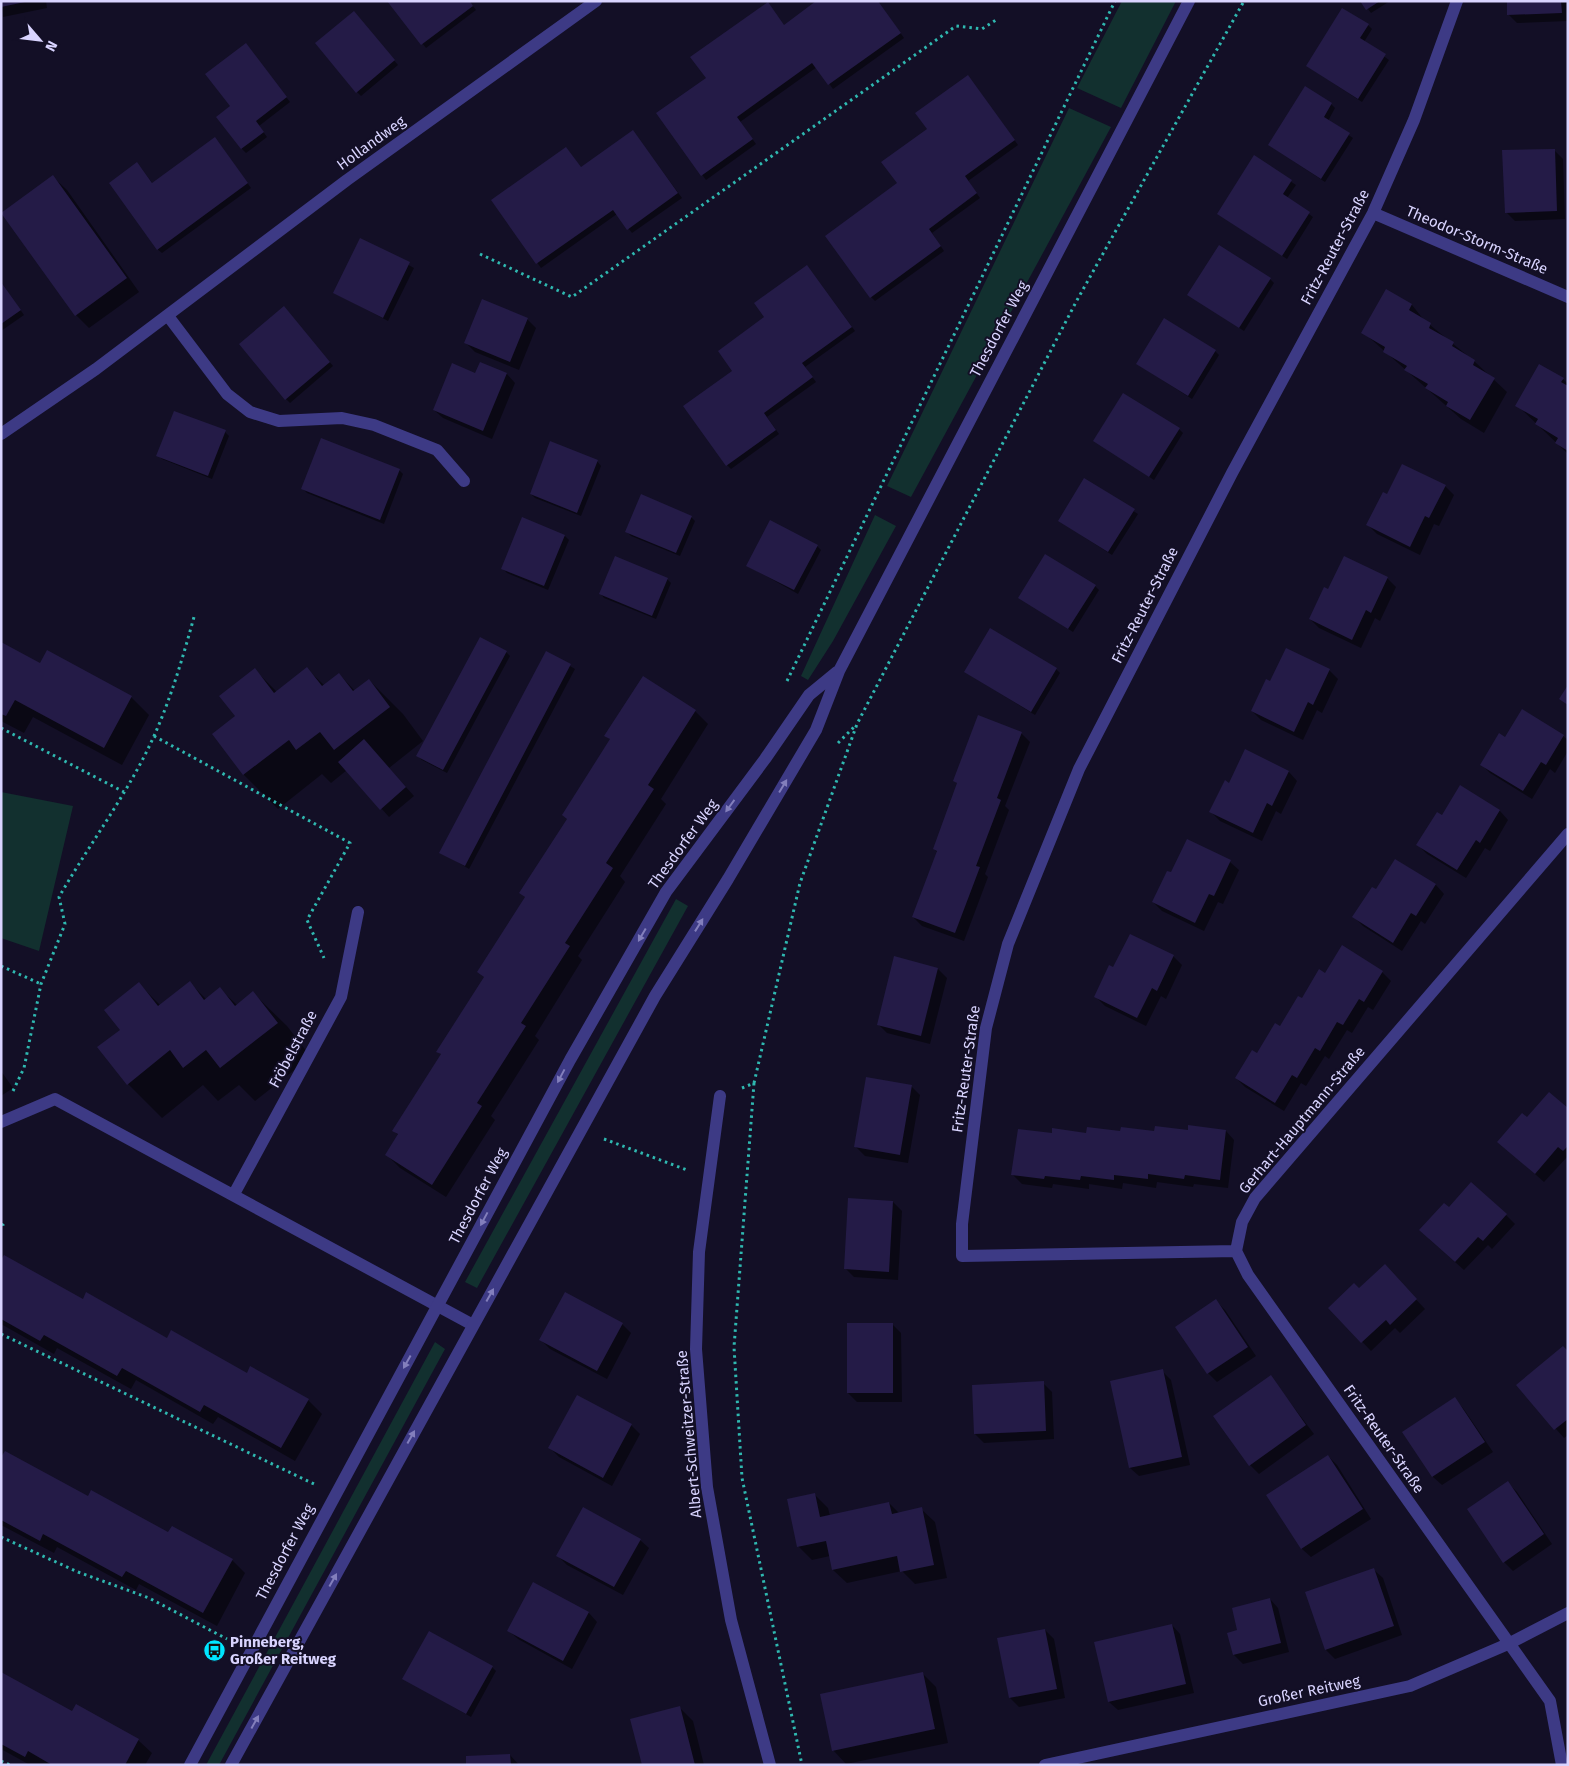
<svg xmlns="http://www.w3.org/2000/svg" width="1569" height="1766" font-family="'Fira Sans',sans-serif">
  <style>
    .green { fill: #12302f }
    .shadow { fill: #0007 }
    .building { fill: #241b47 }
    .lines { fill: none; stroke-linecap: round; stroke-linejoin: round }
    .path { stroke: #2fb8b0; stroke-width: 3; stroke-dasharray: 2.5 4; stroke-linecap: butt }
    .minor { stroke: #3d3a85; stroke-width: 12 }
    .tertiary { stroke: #3d3a85; stroke-width: 12 }
    .oneway { fill: #837fbc }
    .labels { text-anchor: middle; dominant-baseline: central; stroke-width: 4; stroke-linejoin: round; paint-order: stroke }
    .street-label { font-size: 15px; fill: #d9d4ff; stroke: #130f26 }
    .poi-label { font-size: 15px; font-weight: bold; fill: #d9d4ff; stroke: #130f26; text-anchor: start }
  </style>
  <rect width="100%" height="100%" fill="#130f26"/>
  <!-- green -->
  <path class="green" d="M1122,1H1176L1121,108L1077,88Z
    M1069,108L1111,127L911,497L887,486Z
    M875,515L896,526L833,641L808,680L801,676Z
    M1,792L73,806L39,951L1,938Z
    M676,899L688,906L477,1288L465,1282Z
    M435,1342L445,1349L219,1765H206Z"/>
  <!-- shadow -->
  <path class="shadow" d="M1,1H46L47,8L3,17Z
    M389,1H469L476,10L426,48Z
    M878,1L904,38L833,89L817,67L740,122L756,144L706,180L658,114L784,26Z
    M1362,1H1390L1371,13Z
    M1508,1H1568V21L1517,23L1508,14Z
    M358,17L398,65L361,96L357,92Z
    M1368,25L1372,29L1364,42L1389,60L1362,102L1307,66Z
    M246,44L290,102L259,126L267,137L246,153L242,149L232,107Z
    M972,81L1018,145L968,181L980,198L932,233L944,251L875,301L871,297L899,183L929,129Z
    M1331,104L1335,108L1328,121L1353,138L1325,182L1269,145Z
    M633,131L682,198L632,233L617,214L541,268L493,201L581,168Z
    M219,143L251,188L162,253L157,249L141,168L153,184Z
    M1554,150L1563,159L1565,219L1515,221L1506,212Z
    M1254,157L1296,185L1287,198L1313,217L1287,259L1218,214Z
    M53,177L67,190L139,292L89,328L76,315Z
    M361,239L414,268L388,321L335,293Z
    M811,271L855,331L805,367L816,382L767,417L779,434L731,469L727,465L734,371L766,318Z
    M1270,279L1274,283L1244,331L1189,295Z
    M1,282L24,315L1,331Z
    M1387,291L1412,305L1424,320L1474,361L1507,392L1484,433L1461,419L1363,332Z
    M288,312L333,366L290,403L286,399Z
    M527,319L536,328L519,370L475,352L466,343Z
    M1215,351L1219,355L1192,399L1137,364Z
    M481,364L507,374L515,383L492,439L443,418L434,410L476,375Z
    M1563,379L1568,384V454L1517,405Z
    M1179,429L1183,433L1154,480L1095,441Z
    M225,432L229,436L212,479L162,459L158,455Z
    M597,461L601,466L581,516L535,498L531,494Z
    M399,470L403,474L384,524L307,493L303,489Z
    M1085,480L1138,514L1112,555L1064,524Z
    M1445,486L1454,495L1439,526L1434,524L1420,555L1377,534L1368,525L1387,496Z
    M691,517L695,521L680,556L631,536L627,532Z
    M565,536L569,540L548,590L507,573L503,569Z
    M817,546L821,550L798,594L748,566Z
    M1387,578L1396,587L1380,621L1375,618L1361,648L1319,628L1310,619L1328,591Z
    M667,579L671,583L656,619L604,598L600,593Z
    M1095,586L1099,590L1073,632L1020,598Z
    M1,643L40,664L131,697L149,715L122,765L33,717L24,733L1,721Z
    M1287,650L1329,670L1338,679L1322,713L1317,710L1303,740L1261,720L1252,711L1271,683Z
    M506,652L510,656L447,773L422,760L418,756Z
    M546,652L575,669L469,869L441,852Z
    M307,669L324,685L339,674L355,691L369,680L403,714L423,741L389,768L414,796L389,817L347,770L331,783L322,774L278,809L244,775L213,735L237,716L255,670L277,692Z
    M1056,669L1060,673L1035,715L965,672Z
    M695,711L708,724L661,799L666,804L620,876L625,882L578,956L582,960L535,1036L539,1040L491,1116L495,1120L446,1197L400,1168L386,1154L399,1136L394,1131L442,1055L438,1052L485,978L479,972L526,898L521,893L568,819L611,740L606,735Z
    M1021,733L1030,742L1005,806L1009,810L985,874L988,877L964,941L922,926L913,917L938,853L934,849L958,784L955,781Z
    M1563,736L1568,740V751L1555,773L1550,769L1532,799L1490,773L1481,764Z
    M1246,751L1289,772L1297,781L1281,814L1276,811L1262,841L1220,821L1211,812L1230,784Z
    M1460,787L1500,811L1508,820L1490,851L1485,848L1466,878L1427,854L1418,845L1442,817Z
    M1188,841L1230,862L1239,870L1223,904L1218,902L1204,931L1162,911L1153,902L1172,874Z
    M1396,860L1436,885L1444,894L1425,924L1421,921L1402,951L1363,926L1354,917L1376,891Z
    M1173,956L1182,965L1166,999L1161,996L1146,1026L1105,1006L1096,997Z
    M938,969L947,978L930,1044L887,1033L878,1024Z
    M1382,972L1391,981L1373,1010L1368,1007L1352,1033L1347,1030L1329,1059L1325,1056L1306,1086L1301,1083L1284,1111L1245,1087L1236,1078L1325,974Z
    M190,983L207,1000L220,989L237,1005L253,993L287,1026L311,1057L255,1101L239,1085L218,1101L203,1085L162,1118L128,1084L122,1030L139,984L161,1006Z
    M1,1071L13,1088L1,1096Z
    M911,1086L920,1095L908,1163L865,1156L856,1147Z
    M1568,1110V1156L1544,1182L1508,1150L1527,1119Z
    M1226,1131L1234,1140L1228,1188L1194,1184L1193,1187L1157,1182L1156,1188L1123,1183L1122,1189L1089,1184V1189L1053,1184L1052,1188L1022,1184L1013,1175L1053,1135Z
    M893,1202L902,1211L898,1280L854,1277L845,1268Z
    M1449,1208L1506,1215L1515,1224L1492,1249L1488,1245L1464,1270L1429,1239Z
    M1,1262L247,1375L251,1368L308,1400L322,1414L295,1461L218,1417L213,1424L136,1380L131,1389L57,1348L54,1354L1,1324Z
    M1393,1275L1425,1309L1400,1333L1395,1328L1371,1351L1330,1308L1359,1290Z
    M1216,1301L1225,1310L1256,1356L1217,1382L1208,1373Z
    M622,1324L631,1333L607,1379L550,1349L541,1340Z
    M892,1324L901,1333L902,1402H857L848,1393Z
    M1568,1352V1435L1564,1438L1518,1386Z
    M1162,1371L1171,1380L1190,1465L1139,1476L1130,1468Z
    M1270,1376L1314,1434L1259,1474L1250,1465Z
    M1043,1383L1052,1392L1054,1439L984,1443L975,1434Z
    M1454,1399L1463,1408L1493,1452L1442,1485L1433,1477L1404,1433Z
    M631,1425L640,1434L612,1486L559,1457L550,1448Z
    M1328,1456L1337,1465L1371,1519L1311,1557L1302,1549L1268,1495Z
    M1,1460L232,1560L245,1573L217,1626L139,1584L136,1590L57,1547L54,1553L1,1525Z
    M1508,1483L1517,1492L1552,1544L1513,1571L1504,1562Z
    M815,1495L828,1508L830,1516L889,1503L899,1513L921,1509L935,1522L947,1578L915,1584L902,1571L847,1583L833,1570L830,1556L812,1560L798,1546Z
    M640,1540L649,1548L623,1595L567,1565L558,1556Z
    M1374,1570L1383,1578L1402,1635L1335,1659L1326,1650L1306,1593Z
    M534,1584L589,1613L597,1622L572,1669L518,1639L509,1631Z
    M1270,1599L1278,1608L1289,1652L1243,1664L1234,1655L1239,1631Z
    M1172,1625L1180,1634L1194,1693L1118,1710L1109,1702Z
    M1045,1630L1054,1639L1065,1698L1019,1707L1010,1698Z
    M492,1667L496,1671L471,1717L404,1679Z
    M922,1673L936,1687L948,1743L846,1764L833,1750Z
    M1,1674L73,1713L138,1740L152,1753L145,1765H30L1,1749Z
    M679,1707L693,1721L704,1765H643Z
    M510,1755L519,1765H467Z"/>
  <!-- building -->
  <path class="building" d="M1,1H25V2L1,7Z
    M387,1H470L473,6L421,45Z
    M816,1H878L901,33L828,85L812,63L737,117L753,139L701,176L656,113L706,78L690,57L768,2L784,25Z
    M1360,1H1380L1366,10Z
    M1507,1H1561L1562,13L1507,15Z
    M1342,8L1369,24L1360,38L1386,54L1358,99L1306,66Z
    M354,11L395,60L356,93L315,43Z
    M246,43L287,97L256,121L264,132L241,149L216,117L230,106L205,74Z
    M968,75L1015,140L965,176L977,193L929,229L941,246L870,298L825,236L897,183L881,162L927,129L915,113Z
    M1305,86L1332,103L1324,117L1350,133L1321,179L1268,145Z
    M633,130L678,193L627,230L613,210L536,264L491,200L566,147L581,167Z
    M215,137L248,183L157,250L109,183L137,162L152,183Z
    M1555,149L1557,211L1505,213L1502,150Z
    M1254,155L1292,180L1283,194L1310,212L1282,256L1217,214Z
    M53,175L127,278L75,316L1,213Z
    M360,238L410,262L383,318L333,293Z
    M1219,245L1271,278L1239,328L1187,295Z
    M807,265L852,327L802,363L813,377L764,413L776,430L726,466L683,406L732,371L718,351L764,317L754,303Z
    M1,282L21,310L1,324Z
    M1386,289L1412,304L1409,310L1431,323L1429,328L1454,342L1452,346L1475,360L1473,365L1495,378L1470,420L1446,406L1448,402L1425,388L1428,384L1404,370L1407,366L1383,352L1385,347L1361,333Z
    M482,299L528,318L510,362L464,343Z
    M284,306L330,362L285,400L239,344Z
    M1164,318L1216,350L1188,396L1136,364Z
    M480,362L507,373L483,431L433,410L452,363L475,373Z
    M1539,364L1564,378L1561,382L1568,386V451L1555,443L1558,438L1535,424L1538,419L1515,406Z
    M1123,393L1180,428L1149,477L1093,441Z
    M174,411L226,430L208,476L156,456Z
    M321,438L400,469L380,520L301,489Z
    M550,441L598,460L577,513L530,494Z
    M1402,464L1446,485L1429,518L1425,516L1410,547L1366,525L1383,492L1387,494Z
    M1084,478L1135,509L1108,552L1058,521Z
    M641,494L692,516L676,553L625,532Z
    M522,517L565,535L544,586L501,569Z
    M770,520L818,545L794,590L746,566Z
    M1045,554L1096,585L1068,629L1018,598Z
    M615,556L668,578L652,616L599,594Z
    M1344,556L1388,577L1371,613L1366,610L1352,640L1309,619L1324,587L1328,589Z
    M990,628L1057,668L1031,712L964,672Z
    M480,637L507,651L443,770L416,756Z
    M1,642L40,663L47,650L132,696L104,748L15,700L6,716L1,714Z
    M1286,648L1330,669L1313,705L1308,702L1294,732L1251,711L1266,679L1270,681Z
    M546,651L571,664L465,866L439,853Z
    M307,667L322,686L339,673L353,691L369,679L390,707L334,750L320,732L296,750L289,740L243,775L212,734L235,716L219,696L255,668L274,693Z
    M643,676L696,710L648,785L654,789L606,863L613,868L565,943L570,946L521,1023L526,1026L477,1103L482,1106L432,1185L385,1155L398,1134L392,1131L441,1054L436,1052L484,977L477,972L525,897L519,893L567,819L562,815L610,739L604,736Z
    M1568,685V705L1559,699Z
    M1522,709L1564,735L1546,765L1541,762L1523,791L1480,765L1499,733L1505,737Z
    M978,715L1022,732L997,798L1001,800L976,866L980,867L955,933L912,917L937,851L933,849L957,783L953,781Z
    M364,739L406,787L380,810L338,762Z
    M1245,749L1289,771L1272,806L1267,803L1253,833L1209,812L1225,780L1229,783Z
    M1460,785L1500,810L1480,843L1476,840L1457,870L1416,845L1437,812L1442,815Z
    M1187,839L1231,860L1214,896L1209,894L1195,923L1152,902L1167,871L1171,872Z
    M1395,859L1436,884L1416,916L1411,913L1393,943L1352,917L1372,887L1376,889Z
    M1130,934L1174,955L1157,991L1152,988L1137,1018L1094,997L1109,965L1113,967Z
    M1342,945L1383,971L1364,1002L1359,999L1343,1025L1337,1022L1320,1051L1315,1048L1297,1078L1292,1075L1275,1103L1235,1078L1252,1050L1257,1053L1275,1023L1280,1026L1298,996L1302,998L1319,969L1325,973Z
    M894,956L938,968L921,1036L877,1025Z
    M190,981L204,1000L220,987L235,1006L253,991L278,1023L220,1068L206,1050L183,1068L170,1050L127,1085L97,1047L120,1030L104,1010L139,982L158,1006Z
    M866,1077L912,1085L900,1155L854,1147Z
    M1549,1092L1568,1108V1146L1563,1151L1558,1147L1535,1174L1497,1142L1522,1113L1527,1117Z
    M1188,1125L1226,1130L1220,1180L1185,1175L1184,1179L1148,1174V1179L1114,1175V1180L1081,1176L1080,1180L1045,1176L1044,1179L1011,1175L1018,1129L1052,1133V1128L1086,1133L1087,1127L1120,1131L1121,1127L1154,1131L1155,1126L1188,1130Z
    M1471,1182L1507,1214L1483,1241L1478,1237L1455,1262L1419,1230L1444,1203L1449,1207Z
    M848,1198L893,1201L889,1272L844,1269Z
    M4,1255L83,1299L86,1292L167,1338L171,1330L247,1373L250,1366L309,1399L281,1448L204,1405L200,1412L122,1368L117,1376L44,1335L40,1341L1,1319V1260Z
    M1385,1264L1417,1299L1390,1325L1386,1320L1361,1343L1328,1308L1354,1283L1359,1288Z
    M565,1292L623,1323L597,1371L539,1340Z
    M1216,1299L1248,1347L1207,1374L1175,1327Z
    M847,1323H893V1393H847Z
    M1563,1346L1568,1351V1419L1554,1430L1516,1385Z
    M1163,1369L1182,1457L1129,1468L1110,1381Z
    M1271,1375L1306,1425L1249,1466L1213,1416Z
    M1044,1381L1046,1431L974,1434L972,1385Z
    M577,1395L632,1424L603,1478L548,1448Z
    M1455,1397L1485,1442L1432,1477L1402,1432Z
    M5,1451L88,1496L91,1490L168,1532L172,1526L233,1559L203,1613L126,1571L122,1577L43,1534L40,1541L1,1520V1457Z
    M1328,1455L1363,1509L1301,1549L1266,1495Z
    M1508,1481L1544,1534L1503,1563L1467,1509Z
    M815,1493L820,1517L889,1502L892,1514L922,1507L934,1565L900,1572L897,1556L832,1570L826,1541L797,1547L787,1499Z
    M583,1507L641,1539L614,1587L556,1556Z
    M1374,1568L1394,1626L1325,1650L1305,1592Z
    M533,1582L589,1612L563,1661L507,1631Z
    M1270,1598L1281,1643L1233,1655L1227,1633L1237,1630L1232,1608Z
    M1172,1624L1186,1684L1108,1702L1094,1642Z
    M1045,1629L1057,1689L1009,1698L997,1638Z
    M429,1631L493,1666L466,1714L402,1679Z
    M1,1672L72,1711L76,1704L139,1739L125,1765H52L28,1751L25,1757L1,1744Z
    M923,1672L935,1729L832,1751L820,1694Z
    M680,1706L695,1765H642L630,1719Z
    M510,1754L511,1765H466V1756Z"/>
  <g class="lines">
    <!-- path -->
    <path class="path" d="M480,254L572,297L956,26L982,29L996,20
      M787,681L1115,1
      M1,728L124,792
      M154,736L350,843L307,920L324,958
      M838,743L855,726
      M1,966L41,984
      M754,1083L734,1347L742,1478L802,1765
      M742,1088L754,1083L800,883L857,724L1076,302L1244,1
      M13,1091L24,1068L41,984L65,924L59,897C90,843 129,792 154,736C171,698 183,657 194,617
      M604,1139L687,1170
      M1,1224L3,1225L1,1228
      M1,1334L314,1484
      M1,1537L78,1572L149,1598L227,1639
      M1,1761L10,1765"/>
    <!-- minor -->
    <path class="minor" d="M1373,213L1568,297
      M168,316L227,394L250,412L279,421L342,418L374,425L437,450L464,481
      M1,434L96,369L347,180L596,1
      M720,1096L699,1252L696,1349L707,1487L731,1620L770,1765
      M1,1122L55,1099L473,1325
      M234,1194L341,997L358,912
      M1236,1251L962,1256V1224L986,1028L1008,944L1079,769L1232,473L1373,213L1414,120L1457,1
      M1236,1251L1248,1275L1550,1701L1562,1765
      M1236,1251L1242,1222L1255,1198L1568,834
      M1045,1765L1410,1686L1508,1644L1568,1613"/>
    <!-- tertiary -->
    <path class="tertiary" d="M190,1765L570,1060L666,892L765,759L809,695L837,672
      M231,1765L655,996L728,879L816,730L839,671L1189,1"/>
  </g>
  <!-- one-way arrows -->
  <defs><path id="oneway-solid" d="M-6-.8H1V-3.2L6.5 0L1 3.2V.8H-6Z" transform="scale(1.25)"/></defs>
  <g class="oneway">
    <use href="#oneway-solid" transform="translate(783 786) rotate(-59)"/>
    <use href="#oneway-solid" transform="translate(730 806) rotate(126)"/>
    <use href="#oneway-solid" transform="translate(699 925) rotate(-58)"/>
    <use href="#oneway-solid" transform="translate(642 935) rotate(120)"/>
    <use href="#oneway-solid" transform="translate(561 1076) rotate(118)"/>
    <use href="#oneway-solid" transform="translate(484 1219) rotate(118)"/>
    <use href="#oneway-solid" transform="translate(490 1295) rotate(-61)"/>
    <use href="#oneway-solid" transform="translate(407 1362) rotate(119)"/>
    <use href="#oneway-solid" transform="translate(411 1437) rotate(-61)"/>
    <use href="#oneway-solid" transform="translate(333 1580) rotate(-61)"/>
    <use href="#oneway-solid" transform="translate(255 1722) rotate(-61)"/>
  </g>
  <!-- icons -->
  <defs>
    <symbol id="bus-disc" viewBox="-11 -11 22 22"><circle r="9.5" fill="#00e5ff" stroke="#130f26"/><path d="M-5-6H5V4H4V6H2V4H-2V6H-4V4H-5ZM-3.5-4V0h7V-4ZM-3.5 1.2v1.5H-2V1.2ZM2 1.2v1.5H3.5V1.2Z" fill="#111"/></symbol>
  </defs>
  <g fill-rule="evenodd">
    <use href="#bus-disc" x="202" y="1638" width="25" height="25"/>
  </g>
  <g class="labels">
    <!-- street labels -->
    <g class="street-label">
      <text transform="translate(371 143) rotate(-36)">Hollandweg</text>
      <text transform="translate(1477 240) rotate(23)">Theodor-Storm-Straße</text>
      <text transform="translate(1335 247) rotate(-62)">Fritz-Reuter-Straße</text>
      <text transform="translate(999 329) rotate(-62)">Thesdorfer Weg</text>
      <text transform="translate(1145 605) rotate(-63)">Fritz-Reuter-Straße</text>
      <text transform="translate(683 844) rotate(-54)">Thesdorfer Weg</text>
      <text transform="translate(293 1049) rotate(-62)">Fröbelstraße</text>
      <text transform="translate(966 1069) rotate(-82)">Fritz-Reuter-Straße</text>
      <text transform="translate(1302 1120) rotate(-50)">Gerhart-Hauptmann-Straße</text>
      <text transform="translate(478 1196) rotate(-62)">Thesdorfer Weg</text>
      <text transform="translate(689 1434) rotate(-95)">Albert-Schweitzer-Straße</text>
      <text transform="translate(1384 1439) rotate(55)">Fritz-Reuter-Straße</text>
      <text transform="translate(285 1552) rotate(-62)">Thesdorfer Weg</text>
      <text transform="translate(1309 1691) rotate(-12)">Großer Reitweg</text>
    </g>
    <!-- poi labels -->
    <g class="poi-label">
      <text x="230" y="1642">Pinneberg,<tspan x="230" dy="17">Großer Reitweg</tspan></text>
    </g>
  </g>
  <!-- border -->
  <rect width="1569" height="1766" fill="none" stroke="#d9d4ff" stroke-width="5"/>
  <!-- north arrow -->
  <g transform="translate(40 40) rotate(118)" stroke="#130f26" stroke-width="4" paint-order="stroke">
  <path d="M0-4L9 19L0 12L-9 19Z" fill="#d9d4ff"/>
  <text y="-8" font-size="14" font-weight="bold" text-anchor="middle" fill="#d9d4ff">N</text>
  </g>
</svg>
